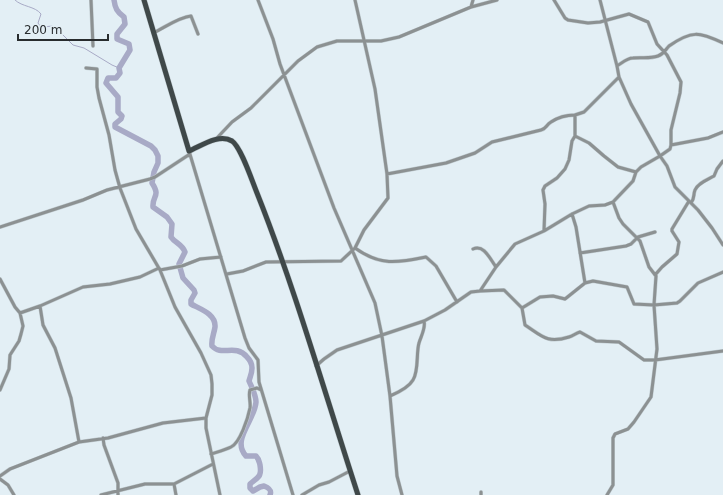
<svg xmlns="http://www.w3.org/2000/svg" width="723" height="495" font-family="'DejaVu Sans',sans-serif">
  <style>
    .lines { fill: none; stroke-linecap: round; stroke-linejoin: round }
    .stream { stroke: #a8aac6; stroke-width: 1 }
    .river { stroke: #a8aac6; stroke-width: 5.5 }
    .minor-casing { stroke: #c1ccd1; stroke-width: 4 }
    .primary-casing { stroke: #c1ccd1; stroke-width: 6 }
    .minor { stroke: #8c9192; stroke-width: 3 }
    .primary { stroke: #3f4849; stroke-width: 5 }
  </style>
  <rect width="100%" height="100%" fill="#e3eff5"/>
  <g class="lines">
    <!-- stream -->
    <path class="stream" d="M15,0C22,7 35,6 41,14L38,23L40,26L44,27L52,26L57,29L73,45L84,48L112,65L119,68"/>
    <!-- river -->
    <path class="river" d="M114,0C115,8 117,12 124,17L125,24L117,34V39L129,44L130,50L119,68L120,73L116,78H108L106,83L118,97V112L122,116L121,119L115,124V127L151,146L155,150L158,156V163L154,172L152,183C161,197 152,195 153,207L167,217L172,224L171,237C175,243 182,244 185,252L179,264L183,278L194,290L195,293L191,300V304C200,309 216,314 215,327C214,334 211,339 212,346C222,357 235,343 247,357C250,360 252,364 252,368C252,373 250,377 249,381C252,388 256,395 256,402C255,420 231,440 246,456H256C259,459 259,461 260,465C262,477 258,477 250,484V488L253,491L260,487L264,486C269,488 272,490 270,495"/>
    <defs>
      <path id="minor" d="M91,0L93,46
        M258,0L273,39L280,64L334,208L375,303L382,336L390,396L397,476L402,495
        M554,0L565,18L568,20L588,23L600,22L629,14L648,22L657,44L667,55L681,82L680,93L671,130V145L670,149L660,156L667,166L675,187L698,210L712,228L723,245
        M471,7L473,0
        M153,33C164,28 179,17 191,16L198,34
        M617,66C622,63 627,58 633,58C642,57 649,59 658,56C664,54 665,50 669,46C692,30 699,32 723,43
        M86,68L97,69V87L99,98L109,135L115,170L120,188L136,229L160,270L175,307L201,353L211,375L212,384V395L206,418V428L220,495
        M575,136L589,143L604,156L618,167L636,172
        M216,139L232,122L251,108L298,61L317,47L337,41H381L399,37L471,7L497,0
        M671,145L708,138L723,132
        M189,151L245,338L249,348L258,360L259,382L293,495
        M387,174L446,163L475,153L492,142L541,130C546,129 546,125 551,122C557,118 567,115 575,115
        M691,203C695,198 693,195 695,190C698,183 707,180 714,176L717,169L723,161
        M572,214L576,227L585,283
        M0,227L83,200L107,190L150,179L155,177L190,154
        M544,231L545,204L543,190L545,186L557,178L565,169L569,160L572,141L575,136V115L584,112L619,77
        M355,248C380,266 397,263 426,257L436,266L457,302
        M473,249C484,244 490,259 496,267
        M580,253L626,246L631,244L638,237L655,232
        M160,270L182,266L200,259L221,257
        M227,274L243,271L266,262L341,261L355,248L364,230L388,198L387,174L375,89L355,0
        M655,275L662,267L677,254L679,242L672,231V229L689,201
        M0,279L15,307L20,313L40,306L83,287L110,284L140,277L159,268
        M480,291L504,290L522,308L525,325C542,336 547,344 569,337C573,336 576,333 580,332L596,341L619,342L644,360H655L723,351
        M40,306L43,325L55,348L71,398L79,442
        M522,308L540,297L553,296L565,299L585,283L593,281L627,287L634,304L654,305L677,303L680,301L698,283L723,272
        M316,366L324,359L337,350L424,321L445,310L471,292L480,291L496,267L515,244L544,231L572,214L589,206L605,205L613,202L633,181L636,172L641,167L660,156L631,104L619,77L617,66L600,0
        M0,390L9,369L10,355L19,341L21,334L23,326L20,313
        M390,396C397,393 409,387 413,380C419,371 416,353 419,343C421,336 426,328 424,321
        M103,438L104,445L118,483V495
        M211,454C217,452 225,450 231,447C240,443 248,418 250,408C251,402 248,396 250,390L257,388L261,390
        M0,476L10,469L79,442L108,438L163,423L206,418
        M0,479L8,485L14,495
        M174,484L176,495
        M481,492V495
        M101,495L145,484H174L213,464
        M302,495L319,485L329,482L350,471
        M607,495L613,485V438L615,434L628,429L634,422L651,397L657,349L654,305L656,276L649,267L640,241L623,224L619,218L613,202"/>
      <path id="primary" d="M144,0L189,151C201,146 219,133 232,141C241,147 252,181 257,193C296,291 325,394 358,495"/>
    </defs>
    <!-- minor casing -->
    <use href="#minor" class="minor-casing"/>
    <!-- primary casing -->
    <use href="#primary" class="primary-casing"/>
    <!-- minor -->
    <use href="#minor" class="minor"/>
    <!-- primary -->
    <use href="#primary" class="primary"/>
  </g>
  <!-- scale -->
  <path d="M18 34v6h90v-6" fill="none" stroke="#282c2e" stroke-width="2"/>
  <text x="24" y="34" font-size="12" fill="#282c2e" stroke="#e3eff5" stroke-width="3" paint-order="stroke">200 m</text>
</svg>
